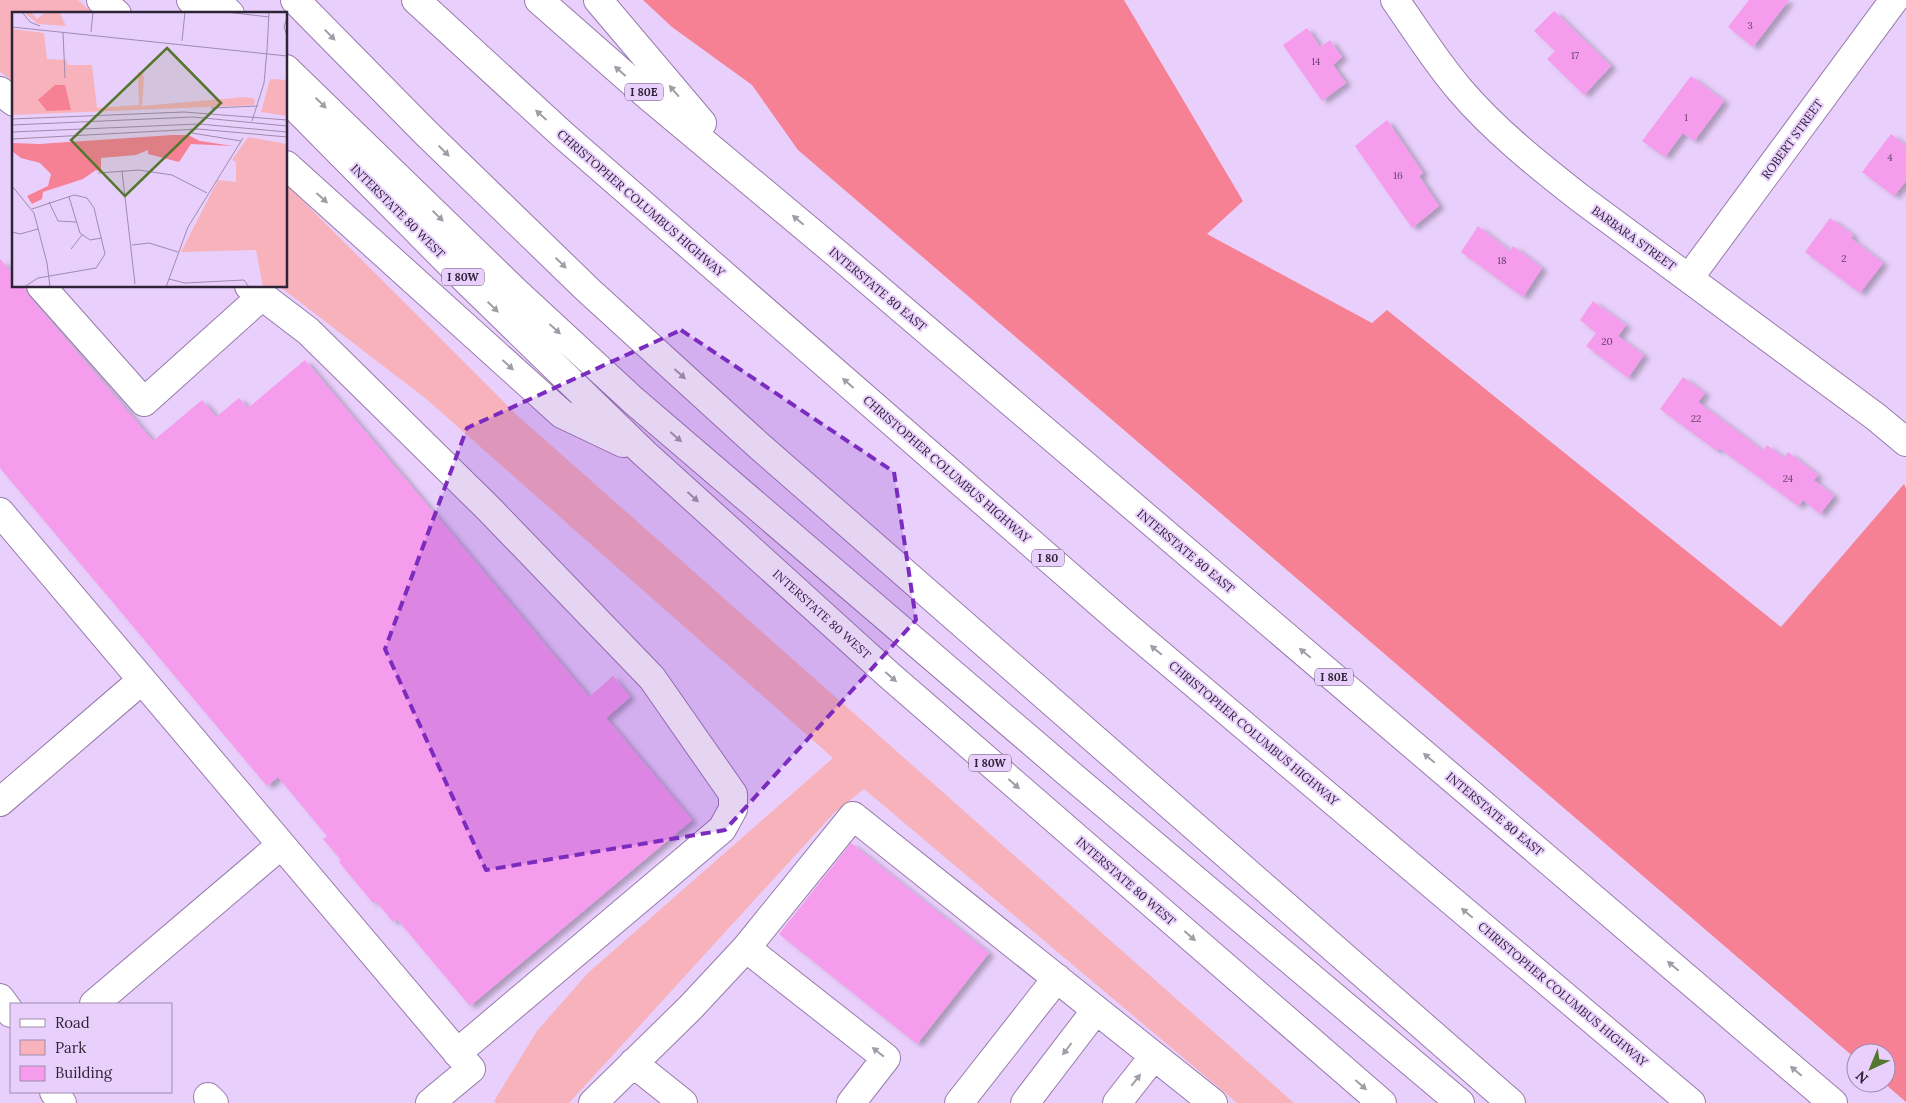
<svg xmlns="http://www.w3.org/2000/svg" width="1906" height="1103" font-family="Lora,serif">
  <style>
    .green { fill: #f7b2bb }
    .forest { fill: #f68094 }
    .building { fill: #f59cec; filter: url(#shadow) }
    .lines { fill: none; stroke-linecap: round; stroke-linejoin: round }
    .minor-casing { stroke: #977aac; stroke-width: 30 }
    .highway-casing { stroke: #977aac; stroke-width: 30 }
    .minor { stroke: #fff; stroke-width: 28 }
    .highway { stroke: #fff; stroke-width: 28 }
    .oneway { fill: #a19ca5 }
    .marked { fill: #7b2cbf; fill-opacity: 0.2; stroke: #7b2cbf; stroke-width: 4; stroke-dasharray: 10 6; stroke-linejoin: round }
    .labels { text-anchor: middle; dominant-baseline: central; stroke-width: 4; stroke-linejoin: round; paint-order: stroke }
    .number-label { font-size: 10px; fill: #604164 }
    .shield { fill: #e9d0fc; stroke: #675772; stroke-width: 1 }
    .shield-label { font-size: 11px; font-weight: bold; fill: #2f2337 }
    .street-label { font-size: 12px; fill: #2f2337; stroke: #e9d0fc }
    .inset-road { fill: none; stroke: #9f8bad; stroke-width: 1 }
    .view { fill: #54762e; fill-opacity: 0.15; stroke: #54762e; stroke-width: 2.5 }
    .inset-edge { fill: none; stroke: #2f2337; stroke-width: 2.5 }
  </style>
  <defs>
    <filter id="shadow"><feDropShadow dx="5.5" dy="3" stdDeviation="2.5" flood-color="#0004"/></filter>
  </defs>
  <rect width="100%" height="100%" fill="#e9d0fc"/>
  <!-- green -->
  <path class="green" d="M0,0H78L94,14H14V82L0,72Z
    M286,184L518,416L1294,1103H1237L864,789L833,814L569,1103H496L494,1101L537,1031L588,973L833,758L425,398L279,286H286Z"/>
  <!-- forest -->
  <path class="forest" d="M643,0H1124L1243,201L1207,234L1372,323L1387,310L1781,627L1904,484L1906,489V1102L1884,1083H1886V1053H1856V1059L798,150L752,85L672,27Z"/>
  <!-- building -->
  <path class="building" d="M1749,0H1789L1753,47L1728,27Z
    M1554,11L1611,66L1584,95L1547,59L1555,51L1534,31Z
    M1307,28L1320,47L1330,40L1342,57L1333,65L1346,83L1322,101L1283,45Z
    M1691,76L1724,101L1694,141L1683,133L1665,157L1642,141Z
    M1387,120L1423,173L1419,176L1439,206L1412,228L1355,146Z
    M1891,134L1906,146V181L1894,196L1862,172Z
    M1830,218L1853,235L1851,238L1883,263L1860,293L1805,252Z
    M1478,226L1510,251L1513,246L1542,268L1523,297L1461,252Z
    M0,259L14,275V286H23L29,296L153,441L202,400L216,417L239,398L248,408L305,360L589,697L613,676L630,697L606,718L692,820L470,1006L397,919L393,922L376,901L373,903L339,862L341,860L323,839L327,836L278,777L267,786L0,468Z
    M1593,301L1626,325L1618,336L1644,355L1628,378L1586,346L1596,333L1580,320Z
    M1683,377L1705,393L1698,402L1763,451L1767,445L1784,458L1788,452L1818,475L1814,480L1834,496L1820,514L1803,500L1798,506L1719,448L1717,451L1660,409Z
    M851,843L989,953L917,1044L779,934Z"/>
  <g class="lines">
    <defs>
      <path id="minor" d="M1395,0C1416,30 1436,62 1460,90C1495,131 1538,165 1580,198L1876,417L1906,442
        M0,91L14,102
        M1689,278L1894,0
        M41,286L144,402L262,296
        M249,286L308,331L489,509L652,678L733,794V809L722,829L457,1053
        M0,512L471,1069L430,1103
        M0,802L142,680
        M746,948L886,1058L851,1103
        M0,998L11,1013
        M94,1004L281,845
        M633,1063L683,1103
        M54,1092L62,1103
        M208,1097L214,1103
        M593,1103L690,1008L746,948L853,816L1213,1103
        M959,1103L1057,978
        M1025,1103L1096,1010
        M1117,1103L1154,1056"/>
      <path id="highway" d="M101,0L117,14
        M191,0L204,14
        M216,0L230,14
        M295,0L425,132L588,290L757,444L1511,1103
        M416,0L563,135L1124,624L1691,1103
        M539,0L647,95L835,252L1833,1103
        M598,0L702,123
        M286,69L516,292L634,401L1066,771L1460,1103
        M286,98L468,282L644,453L889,675L1382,1103
        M286,165L562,414L623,443"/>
    </defs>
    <!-- minor casing -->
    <use href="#minor" class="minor-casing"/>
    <!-- highway casing -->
    <use href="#highway" class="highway-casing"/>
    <!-- minor -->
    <use href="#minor" class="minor"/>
    <!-- highway -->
    <use href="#highway" class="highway"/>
  </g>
  <!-- one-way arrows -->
  <defs><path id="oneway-solid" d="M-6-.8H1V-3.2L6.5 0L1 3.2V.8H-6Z" transform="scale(1.25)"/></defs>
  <g class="oneway">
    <use href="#oneway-solid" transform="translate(330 35) rotate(46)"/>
    <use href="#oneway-solid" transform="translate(620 71) rotate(-139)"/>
    <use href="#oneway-solid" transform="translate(674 91) rotate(-131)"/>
    <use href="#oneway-solid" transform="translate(321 103) rotate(44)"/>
    <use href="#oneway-solid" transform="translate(541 115) rotate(-138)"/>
    <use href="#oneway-solid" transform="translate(444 151) rotate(44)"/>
    <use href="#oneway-solid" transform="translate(322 198) rotate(42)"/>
    <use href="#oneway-solid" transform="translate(438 216) rotate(44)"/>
    <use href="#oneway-solid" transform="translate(798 220) rotate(-140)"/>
    <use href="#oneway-solid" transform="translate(561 263) rotate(44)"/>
    <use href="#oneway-solid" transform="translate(493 307) rotate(44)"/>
    <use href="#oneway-solid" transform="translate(555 329) rotate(42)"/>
    <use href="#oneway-solid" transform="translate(508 365) rotate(42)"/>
    <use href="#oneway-solid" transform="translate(680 374) rotate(42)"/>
    <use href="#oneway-solid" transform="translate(848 383) rotate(-139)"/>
    <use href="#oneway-solid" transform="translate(676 437) rotate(41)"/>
    <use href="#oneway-solid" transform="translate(693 497) rotate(42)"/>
    <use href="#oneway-solid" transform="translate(1156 650) rotate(-140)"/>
    <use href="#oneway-solid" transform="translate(1305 653) rotate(-140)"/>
    <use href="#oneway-solid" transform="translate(891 677) rotate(41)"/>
    <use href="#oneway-solid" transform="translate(1429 758) rotate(-140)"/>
    <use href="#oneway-solid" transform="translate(1014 784) rotate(41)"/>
    <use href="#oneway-solid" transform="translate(1467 913) rotate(-140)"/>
    <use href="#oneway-solid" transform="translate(1190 936) rotate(41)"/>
    <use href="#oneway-solid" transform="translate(1673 966) rotate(-140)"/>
    <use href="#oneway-solid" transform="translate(1067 1049) rotate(127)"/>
    <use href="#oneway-solid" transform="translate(878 1052) rotate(-142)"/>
    <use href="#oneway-solid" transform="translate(1796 1071) rotate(-140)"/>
    <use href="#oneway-solid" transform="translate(1136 1080) rotate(-52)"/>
    <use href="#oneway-solid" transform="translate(1361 1085) rotate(41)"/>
  </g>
  <!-- marked area -->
  <path class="marked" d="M681,330L894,472L916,620L725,830L486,870L385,649L467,428Z"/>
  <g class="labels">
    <!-- number labels -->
    <g class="number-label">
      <text x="1750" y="25">3</text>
      <text x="1575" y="55">17</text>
      <text x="1316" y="61">14</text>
      <text x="1686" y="117">1</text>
      <text x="1890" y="157">4</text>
      <text x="1398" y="175">16</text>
      <text x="1844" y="258">2</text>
      <text x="1502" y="260">18</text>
      <text x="1607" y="341">20</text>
      <text x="1696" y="418">22</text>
      <text x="1788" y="478">24</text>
    </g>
    <!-- shield labels -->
    <g class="shield">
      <rect x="625" y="83.5" width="38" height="17" rx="4"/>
      <rect x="442" y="268.5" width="42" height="17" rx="4"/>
      <rect x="1032" y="549.5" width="32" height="17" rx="4"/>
      <rect x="1315" y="668.5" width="38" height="17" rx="4"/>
      <rect x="969" y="754.5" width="42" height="17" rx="4"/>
    </g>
    <g class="shield-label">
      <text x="644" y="92">I 80E</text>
      <text x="463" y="277">I 80W</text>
      <text x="1048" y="558">I 80</text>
      <text x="1334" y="677">I 80E</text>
      <text x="990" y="763">I 80W</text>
    </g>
    <!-- street labels -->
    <g class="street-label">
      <text transform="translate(1792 139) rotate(-54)">ROBERT STREET</text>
      <text transform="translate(641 203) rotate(41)">CHRISTOPHER COLUMBUS HIGHWAY</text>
      <text transform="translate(398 211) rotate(45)">INTERSTATE 80 WEST</text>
      <text transform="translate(1634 238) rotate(36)">BARBARA STREET</text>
      <text transform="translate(878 289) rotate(40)">INTERSTATE 80 EAST</text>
      <text transform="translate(947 469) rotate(41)">CHRISTOPHER COLUMBUS HIGHWAY</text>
      <text transform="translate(1186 551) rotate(40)">INTERSTATE 80 EAST</text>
      <text transform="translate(822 614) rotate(42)">INTERSTATE 80 WEST</text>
      <text transform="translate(1254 733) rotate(40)">CHRISTOPHER COLUMBUS HIGHWAY</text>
      <text transform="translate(1495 814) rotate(40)">INTERSTATE 80 EAST</text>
      <text transform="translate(1126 881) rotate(41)">INTERSTATE 80 WEST</text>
      <text transform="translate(1563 994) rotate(40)">CHRISTOPHER COLUMBUS HIGHWAY</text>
    </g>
  </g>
  <!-- overview -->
  <g transform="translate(12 12)">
    <rect width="275" height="275" fill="#e9d0fc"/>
    <path d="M12,0H19L25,7L34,0L48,1L54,14L26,12ZM0,17L32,21L35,47L54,48L56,53H80L85,96L127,93L126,60H130L132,65L130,94L233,85L243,87L242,93L0,103ZM258,67L275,68V104L249,100ZM236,125L275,132V275H251L244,238L169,240L206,168L224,170V150L220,148Z" fill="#f7b2bb"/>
    <path d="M43,73H53L59,98L35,99L26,88ZM161,123H176L188,129L221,134L179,132L167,150L136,142V138L124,143L89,146V160L84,158L71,167L31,180L30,187L20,192L15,184L36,174L39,162L28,151L9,146L0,139V131L27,132Z" fill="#f68094"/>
    <path class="inset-road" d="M10,0L18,10L28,14M214,0L257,5M275,6L272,15L275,24M0,15L275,44M51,20L53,66M79,20L81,0M170,29L173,0M255,38L257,0M199,96L246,94M0,107L172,100L275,108M240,109L252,71L255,38M0,113L181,105L275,114M0,120L187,112L275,120M180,121L229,129M0,127L186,117L275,125M110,159L123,272M86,161L127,158L160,163L195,181M0,174L22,201L35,251L38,275M57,185L68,221L78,228L90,226M37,190L46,209L64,210M0,220L8,222L26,217M120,233L137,231L166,240M59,237L70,223M157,267L173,271L232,268L237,275M12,275L26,266L84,256L93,242L82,196L75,186L62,183L20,197M154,275L176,215L231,126"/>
    <path class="view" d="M155,36L209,91L113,184L59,128Z"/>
    <rect width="275" height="275" class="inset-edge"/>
  </g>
  <!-- legend -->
  <rect x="10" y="1003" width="162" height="90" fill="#e9d0fc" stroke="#9f8bad"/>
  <rect x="20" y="1019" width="25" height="8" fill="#ffffff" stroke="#9f8bad"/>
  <text x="55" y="1028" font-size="15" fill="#2f2337">Road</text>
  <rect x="20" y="1040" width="25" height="15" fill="#f7b2bb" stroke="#9f8bad"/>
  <text x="55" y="1053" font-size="15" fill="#2f2337">Park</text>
  <rect x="20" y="1066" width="25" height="15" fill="#f59cec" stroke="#9f8bad"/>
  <text x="55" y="1078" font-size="15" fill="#2f2337">Building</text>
  <!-- north arrow -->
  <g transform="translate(1871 1068) rotate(224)"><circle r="24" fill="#e9d0fc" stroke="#9f8bad"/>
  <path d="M0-4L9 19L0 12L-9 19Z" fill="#54762e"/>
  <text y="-8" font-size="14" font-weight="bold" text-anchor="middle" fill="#2f2337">N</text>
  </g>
</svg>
